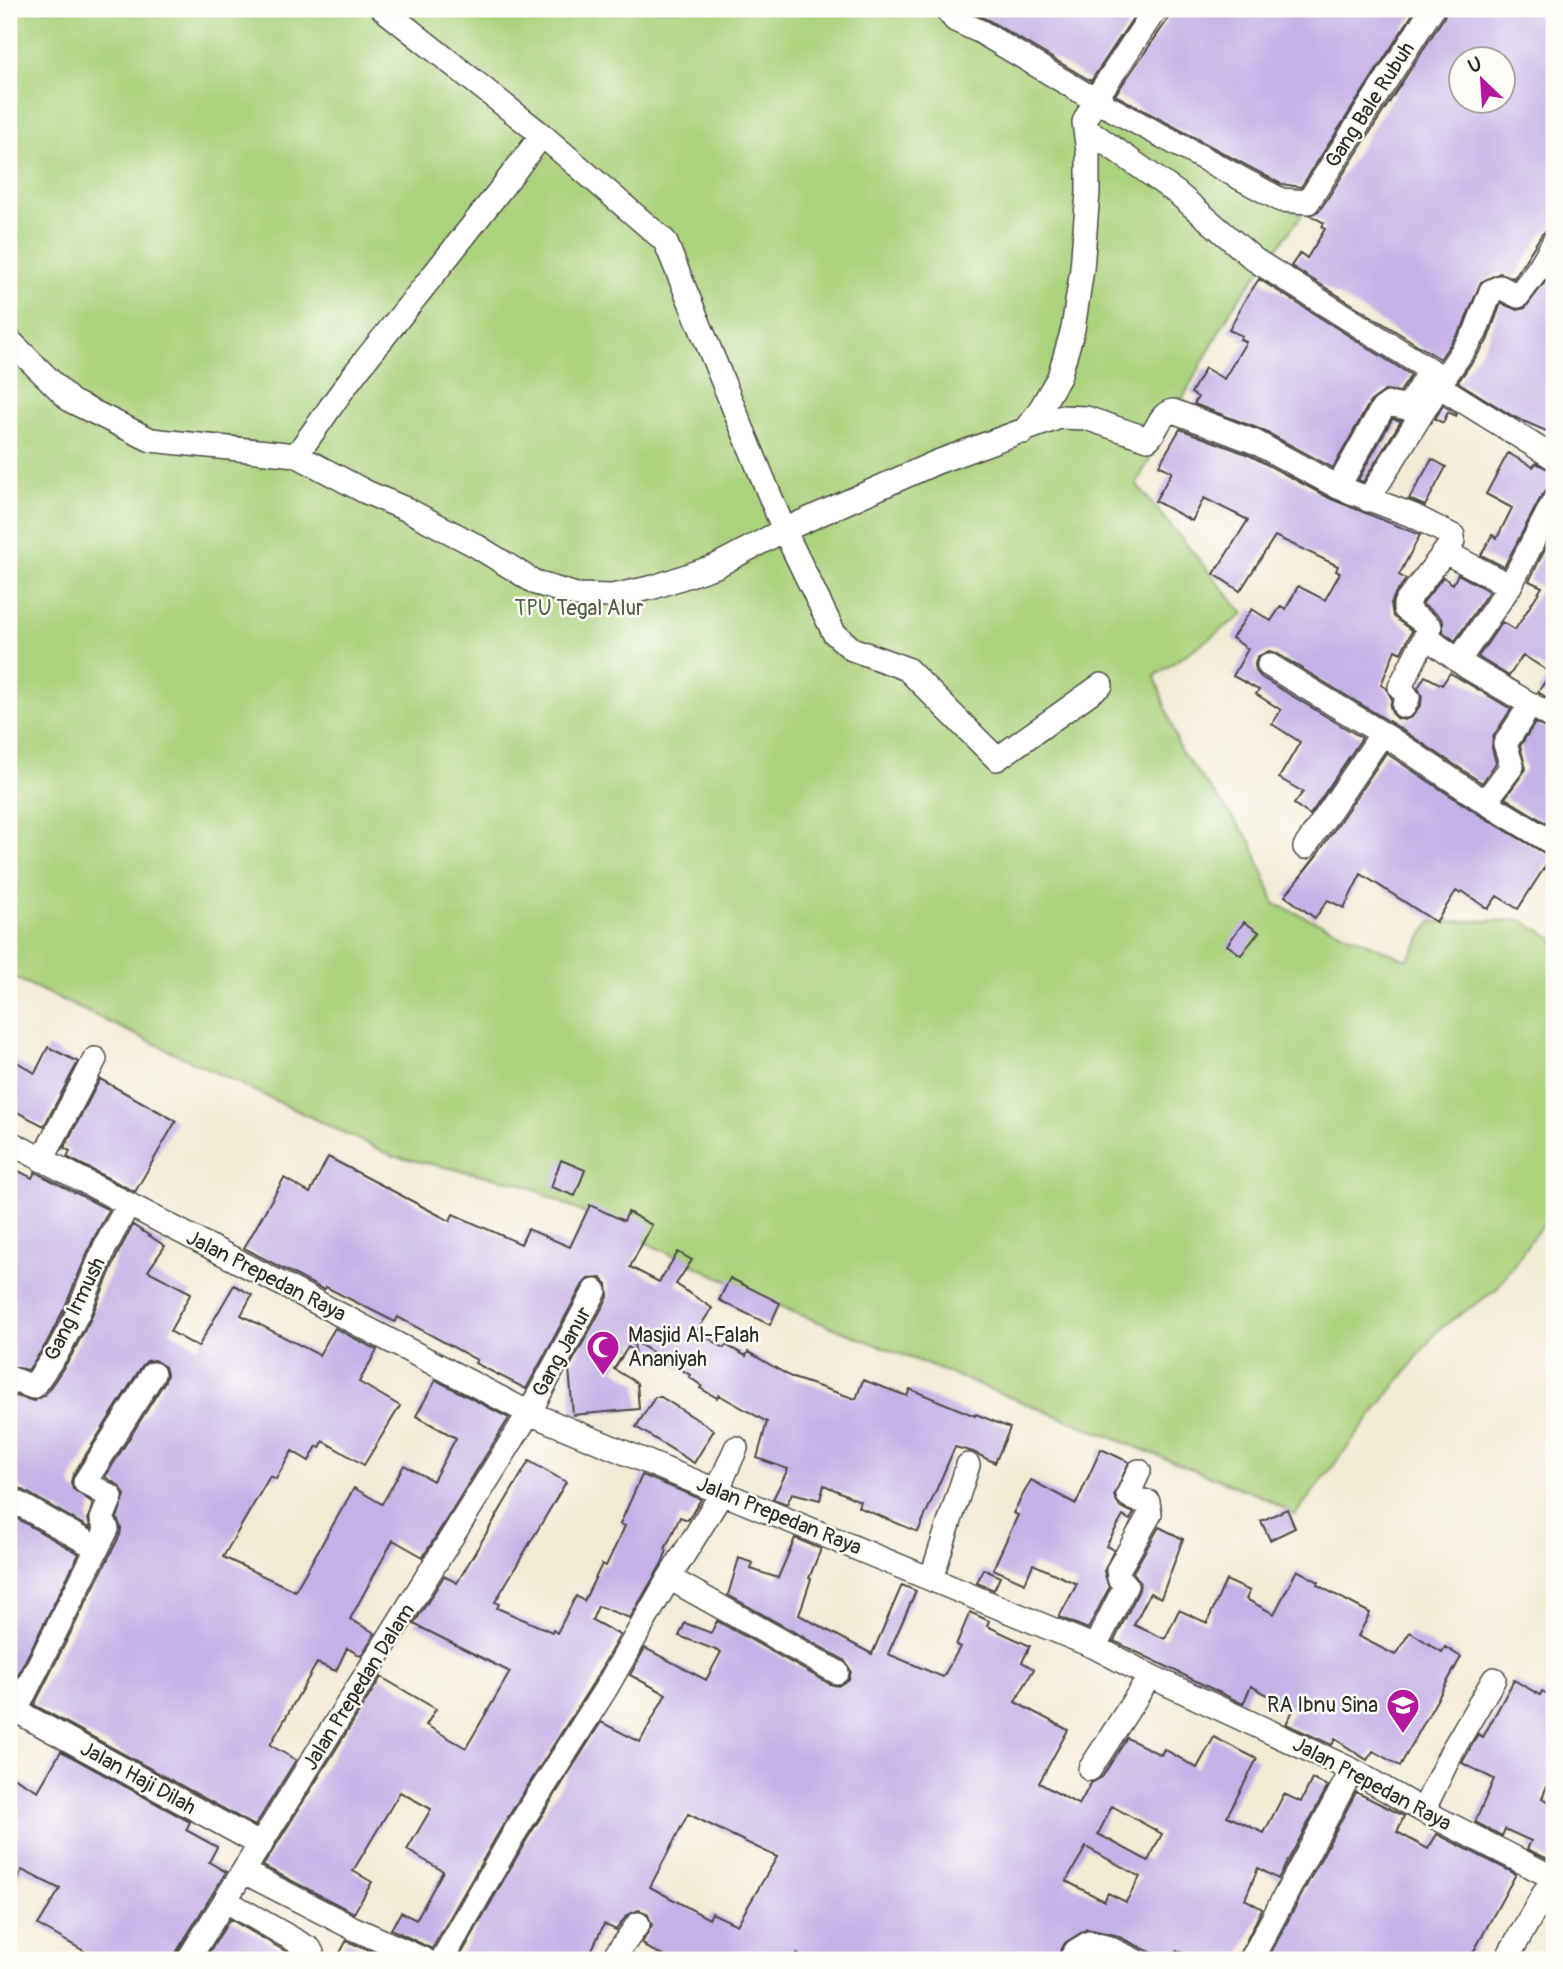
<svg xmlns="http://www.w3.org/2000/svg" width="1563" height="1969" font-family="Pangolin,sans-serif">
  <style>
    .green { fill: #abd27d; stroke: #6b7e54; stroke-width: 2 }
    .building { fill: #c4b1e7; fill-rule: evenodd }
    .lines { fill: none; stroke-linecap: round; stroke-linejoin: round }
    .minor-casing { stroke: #494844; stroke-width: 26 }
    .minor { stroke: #fff; stroke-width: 23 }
    .labels { text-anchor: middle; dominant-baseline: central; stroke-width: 5; stroke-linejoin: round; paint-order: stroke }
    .street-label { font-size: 21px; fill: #2b2b2b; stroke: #fdfcf7 }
    .park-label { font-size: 21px; fill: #515d44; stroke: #fdfcf7 }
    .poi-label { font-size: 21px; fill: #2b2b2b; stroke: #fdfcf7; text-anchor: start }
  </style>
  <rect width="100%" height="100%" fill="#fdfcf7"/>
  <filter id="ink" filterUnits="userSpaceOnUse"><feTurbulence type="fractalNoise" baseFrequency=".0143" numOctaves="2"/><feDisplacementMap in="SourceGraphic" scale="14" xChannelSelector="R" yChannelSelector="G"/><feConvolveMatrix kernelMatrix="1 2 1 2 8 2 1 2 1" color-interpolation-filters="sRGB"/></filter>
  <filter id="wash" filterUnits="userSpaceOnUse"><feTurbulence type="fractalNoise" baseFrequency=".00686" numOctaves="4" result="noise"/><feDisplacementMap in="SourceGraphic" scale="28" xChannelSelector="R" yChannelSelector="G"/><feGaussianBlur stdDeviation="1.57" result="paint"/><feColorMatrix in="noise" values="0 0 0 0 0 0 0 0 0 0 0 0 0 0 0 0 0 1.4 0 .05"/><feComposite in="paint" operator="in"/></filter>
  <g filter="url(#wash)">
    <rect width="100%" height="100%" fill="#f3ead4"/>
    <!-- green -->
    <path class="green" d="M9,9H931L1104,109L1302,215L1232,308L1136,484L1244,614L1155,676L1180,750L1251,841L1275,904L1407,960L1431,922L1521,920L1554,938V1214L1536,1233L1496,1290L1439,1329L1295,1515L1263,1497L791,1311L520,1183L393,1156L9,975Z"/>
    <g id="blocks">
      <!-- building -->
      <path class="building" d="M971,9H1139L1091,81L988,20L969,11Z
        M1172,9H1416L1301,187L1281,184L1115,95L1171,15Z
        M1446,9H1554V228L1548,230L1542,234L1514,278L1500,273L1481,282L1463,326L1440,359L1291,266L1300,253L1307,258L1325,229L1322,227L1324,223L1310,215L1320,210L1444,17ZM1461,60H1503V102H1461Z
        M1554,270V442L1549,438L1551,433L1514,417L1458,382L1487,341L1501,303L1517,310L1525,308Z
        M1259,279L1411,375L1400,392L1386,390L1370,402L1333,468L1262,430L1194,404L1198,397L1191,393L1205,368L1224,379L1246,342L1240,339L1242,336L1229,330L1243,303Z
        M1443,405L1457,414L1456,416L1448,412L1443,423L1435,419Z
        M1392,419L1401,421L1363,482L1358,480Z
        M1180,429L1249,455L1331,499L1420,535L1399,575L1406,579L1394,596L1391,604L1393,616L1412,631L1401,653L1395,650L1381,685L1386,688L1392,699L1390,706L1392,713L1397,718L1404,720L1412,717L1421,704L1422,696L1418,688L1425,676L1442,685L1450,673L1511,709L1493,737L1492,748L1496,763L1482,783L1395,725L1276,653L1269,651L1257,657L1255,664L1256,671L1261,677L1362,738L1310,815L1294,804L1303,792L1279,778L1300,742L1272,724L1281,710L1256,694L1259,690L1233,676L1248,649L1232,638L1252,609L1271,621L1281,606L1286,609L1298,586L1325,600L1340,573L1336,571L1338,566L1275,536L1240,591L1214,574L1248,520L1204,498L1192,521L1155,501L1172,472L1159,465Z
        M1508,453L1533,467L1536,463L1554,472V487L1547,489L1542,495L1504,567L1481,555L1492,535L1497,538L1512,508L1486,494Z
        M1432,459L1446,467L1425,506L1409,499Z
        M1554,531V702L1538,692L1551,673L1523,655L1509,676L1478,657L1502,622L1515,630L1542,587L1529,581Z
        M1458,574L1489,591L1455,641L1443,632V621L1439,616L1422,604L1443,577L1453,584Z
        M1535,723L1554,732V828L1505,798L1526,769L1520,746Z
        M1386,753L1478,814L1551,857L1518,909L1497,896L1488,909L1462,891L1461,894L1456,891L1436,922L1361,874L1344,908L1328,900L1315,918L1285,896L1317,855Z
        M1244,922L1259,932L1241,955L1227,945Z
        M48,1047L78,1062L44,1126L9,1108V1057L35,1073Z
        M100,1079L176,1121L135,1192L67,1157L70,1151L64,1148Z
        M328,1157L450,1221L453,1214L521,1244L528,1229L570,1247L590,1205L624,1221L628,1212L652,1225L630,1267L659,1282L678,1252L692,1260L676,1284L712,1308L697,1331L724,1348L726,1345L746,1356L748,1352L793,1378L856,1399L863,1380L907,1396L910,1389L975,1416L976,1414L1010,1428L995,1463L973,1452L955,1447L918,1532L858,1507L860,1501L824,1485L820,1500L792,1493L787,1504L773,1499L788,1469L757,1458L767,1422L719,1395L717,1398L700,1388L702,1386L689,1377L690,1375L634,1341L635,1351L628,1347L614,1369L637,1383L639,1409L573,1415L569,1368L608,1297L607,1284L601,1278L588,1279L583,1284L526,1389L475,1363L477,1360L398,1317L395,1322L326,1287L324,1290L244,1248L284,1178L310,1193Z
        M561,1160L585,1170L575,1196L551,1187Z
        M9,1166L32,1178L35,1172L109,1210L92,1242L65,1307L46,1344L28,1370L9,1366Z
        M133,1225L165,1246L148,1271L191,1293L170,1331L198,1347L234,1285L252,1295L241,1315L319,1355L335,1328L377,1350L359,1382L400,1406L364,1465L323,1441L320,1448L317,1446L309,1461L292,1451L276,1479L270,1476L223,1557L295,1591L354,1488L382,1504L404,1465L433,1481L456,1438L416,1416L436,1380L509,1418L423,1557L393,1540L350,1619L375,1633L361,1656L347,1648L336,1671L317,1663L270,1745L296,1760L255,1826L34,1705L120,1535L121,1528L117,1518L125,1495L118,1485L105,1477L165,1381L167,1374L165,1367L154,1360L147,1361L142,1366L73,1475L71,1482L73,1489L93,1503L88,1519L91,1529L16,1486L9,1484V1398L16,1396L34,1401L45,1395L70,1358L90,1320L118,1253Z
        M730,1278L780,1303L770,1325L719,1300Z
        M655,1397H661L714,1430L694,1463L636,1427Z
        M1101,1449L1129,1462L1114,1496L1120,1507L1134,1513L1130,1520L1123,1516L1106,1546L1114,1550L1104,1571L1109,1588L1088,1629L1059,1617L1077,1584L1033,1564L1025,1583L993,1569L1018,1515L1013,1513L1031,1480L1076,1504Z
        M529,1461L566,1482L495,1602L499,1604L497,1608L552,1632L553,1630L557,1633L576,1596L584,1601L602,1564L606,1566L625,1526L620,1524L642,1475L701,1499L688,1520L680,1517L665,1549L667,1550L662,1563L630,1618L598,1606L592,1620L620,1635L593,1683L503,1825L432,1949L391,1929L401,1912L416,1920L443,1871L407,1850L431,1809L400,1792L353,1871L372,1882L354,1913L263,1866L381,1677L436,1709L426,1725L466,1748L510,1672L414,1624L444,1576L457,1583Z
        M1287,1509L1295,1528L1270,1540L1261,1521Z
        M9,1514L79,1554L9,1693Z
        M1159,1527L1183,1539L1161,1598L1150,1593L1134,1625L1165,1639L1179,1610L1207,1623L1226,1580L1250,1591L1246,1599L1274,1614L1297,1570L1319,1582L1317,1585L1370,1613L1358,1636L1395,1655L1410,1632L1442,1652L1445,1647L1461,1657L1400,1766L1373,1751L1367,1760L1335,1739L1332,1745L1286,1724L1294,1709L1251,1686L1243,1704L1114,1641L1139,1590L1140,1582L1133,1572Z
        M795,1538L821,1549L809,1578L811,1579L799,1615L872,1654L902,1585L916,1591L888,1654L943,1677L960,1647L956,1645L970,1612L989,1621L987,1626L1030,1646L1022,1662L1034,1669L1015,1702L1068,1730L1039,1783L1079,1805L1091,1783L1102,1777L1127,1738L1161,1755L1164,1749L1197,1768L1214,1737L1257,1759L1227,1816L1264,1833L1284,1794L1301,1802L1312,1779L1328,1786L1278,1879L1258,1868L1245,1899L1262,1909L1237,1960H1196L1177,1950L1171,1960H1167L1115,1935L1087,1929L1065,1943L1056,1960H808L797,1954L794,1960H673L645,1947L646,1945L642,1943L652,1925L647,1913L639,1910L627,1915L616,1930L604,1924L587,1960H458L527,1839L601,1722L640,1742L666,1694L630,1675L645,1648L706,1680L721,1652L679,1636L685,1623L711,1633L717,1621L830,1684L838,1686L849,1679L851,1671L844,1660L728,1595L739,1558L753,1563L751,1569L778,1578ZM1112,1806L1162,1834L1148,1861L1098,1834ZM688,1814L777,1857L737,1925L712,1913L709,1919L650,1887ZM1086,1847L1140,1877L1126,1902L1108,1893L1104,1901L1066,1881Z
        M983,1569L1000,1577L994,1590L977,1583Z
        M1514,1680L1540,1695L1542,1691L1554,1697V1769L1542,1798L1554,1804V1862L1527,1849L1531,1841L1505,1829L1502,1836L1475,1822L1494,1779L1462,1763L1478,1734L1483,1737Z
        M61,1751L190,1822L186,1830L217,1847L209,1862L226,1872L176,1953L174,1960H162L150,1954L147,1960H100L38,1925L60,1889L22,1870L9,1894V1775L38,1791Z
        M1356,1792L1404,1816L1397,1832L1428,1849L1437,1834L1516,1874L1469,1960H1267Z
        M230,1919L297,1958V1960H220L208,1954Z
        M347,1940V1941L391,1960H336Z"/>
    </g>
  </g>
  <g filter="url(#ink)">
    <use href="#blocks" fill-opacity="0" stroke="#494844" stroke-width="2"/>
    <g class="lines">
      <defs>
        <path id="minor" d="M383,9L542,135L665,241L784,530L834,633L852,649L907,669L997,759L1101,685
          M946,9L955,20L981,32L1095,100L1084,122L1088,152V192L1082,269L1073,329L1059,377L1038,413L1023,432
          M1158,9L1153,13L1095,100L1281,200L1308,202L1432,9
          M1085,128L1177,193L1255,260L1430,370
          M9,340L71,401L151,440L296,455C318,427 337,396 359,368C421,290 483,214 542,135
          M1439,386L1554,458
          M296,455L366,492L408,510L475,545L536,583L576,595L612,596L654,587L716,566L784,530L937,462L1060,417L1086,418L1148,439C1158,431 1159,413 1173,411L1255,442L1338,487L1414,516L1453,536V541L1405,604V609L1430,627L1400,687L1408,698L1404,706
          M1338,487L1382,409L1389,404L1407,408L1430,370L1444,378L1475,333L1491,291L1500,287L1518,296L1539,268L1554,242
          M1368,500L1444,378
          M1445,552L1510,586
          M1426,637L1467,667L1554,718
          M1458,661L1510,586L1554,501
          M1269,665L1388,737L1485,802L1512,766L1505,744L1531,704
          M1485,802L1554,844
          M1305,847L1382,734
          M9,1142L529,1413L1095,1647L1150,1676L1352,1770L1423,1811L1554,1878
          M42,1160L95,1059
          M9,1384L12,1379L33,1387L58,1351L78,1313L105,1247L128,1205
          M717,1491L736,1448
          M9,1498L97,1548
          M669,1578L837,1672
          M931,1579L968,1465
          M1095,1647L1126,1585L1119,1578L1118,1570L1150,1514L1148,1502L1134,1499L1128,1495L1139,1471
          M9,1707L261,1845
          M16,1710L107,1529L102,1519L111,1497L85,1482L153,1374
          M1090,1769L1150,1676
          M1423,1811L1452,1751L1494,1679
          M244,1872L353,1928L425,1960
          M226,1901L310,1949L312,1953L311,1960
          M188,1960L529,1413L595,1291
          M442,1960L515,1832L605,1690L669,1578L722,1493
          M612,1960L638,1924
          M1070,1960L1076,1951L1089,1943L1109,1948L1134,1960
          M1251,1960L1352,1770
          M1506,1960L1554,1876"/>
      </defs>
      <!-- minor casing -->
      <use href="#minor" class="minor-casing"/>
      <!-- minor -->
      <use href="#minor" class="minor"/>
    </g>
  </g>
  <!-- icons -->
  <defs>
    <symbol id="mosque-pin" viewBox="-11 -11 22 30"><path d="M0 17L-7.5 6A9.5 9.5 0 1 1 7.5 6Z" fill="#b5179e" stroke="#fdfcf7"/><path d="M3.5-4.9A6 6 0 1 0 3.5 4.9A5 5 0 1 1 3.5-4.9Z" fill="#fff"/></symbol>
    <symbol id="school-pin" viewBox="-11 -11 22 30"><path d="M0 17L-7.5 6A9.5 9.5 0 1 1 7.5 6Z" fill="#b5179e" stroke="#fdfcf7"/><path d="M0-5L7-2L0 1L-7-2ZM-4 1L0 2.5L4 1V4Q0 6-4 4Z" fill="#fff"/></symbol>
  </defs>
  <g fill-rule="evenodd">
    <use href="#mosque-pin" x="584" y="1328" width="38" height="52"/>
    <use href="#school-pin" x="1384" y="1686" width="38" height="52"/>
  </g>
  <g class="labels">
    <!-- street labels -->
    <g class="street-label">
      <text transform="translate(1370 105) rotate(-57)">Gang Bale Rubuh</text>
      <text transform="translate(266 1276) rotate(27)">Jalan Prepedan Raya</text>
      <text transform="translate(75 1309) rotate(-64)">Gang Irmush</text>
      <text transform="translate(562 1352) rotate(-61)">Gang Janur</text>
      <text transform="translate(779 1516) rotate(22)">Jalan Prepedan Raya</text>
      <text transform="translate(359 1687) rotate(-58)">Jalan Prepedan Dalam</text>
      <text transform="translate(138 1778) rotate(29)">Jalan Haji Dilah</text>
      <text transform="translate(1372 1784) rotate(28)">Jalan Prepedan Raya</text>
    </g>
    <!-- park labels -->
    <g class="park-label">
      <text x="579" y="608">TPU Tegal Alur</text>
    </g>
    <!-- poi labels -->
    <g class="poi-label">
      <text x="628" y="1335">Masjid Al-Falah<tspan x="628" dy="24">Ananiyah</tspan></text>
      <text x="1378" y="1705" text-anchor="end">RA Ibnu Sina</text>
    </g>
  </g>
  <!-- margin -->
  <rect width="1563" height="1969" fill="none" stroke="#fdfcf7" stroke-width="35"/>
  <!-- north arrow -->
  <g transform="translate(1482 80) rotate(335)"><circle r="33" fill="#fdfcf7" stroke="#a9a8a5" stroke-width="2"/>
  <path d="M0-5L12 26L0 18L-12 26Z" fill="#b5179e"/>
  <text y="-10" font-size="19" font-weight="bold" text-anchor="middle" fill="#2b2b2b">U</text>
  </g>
</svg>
